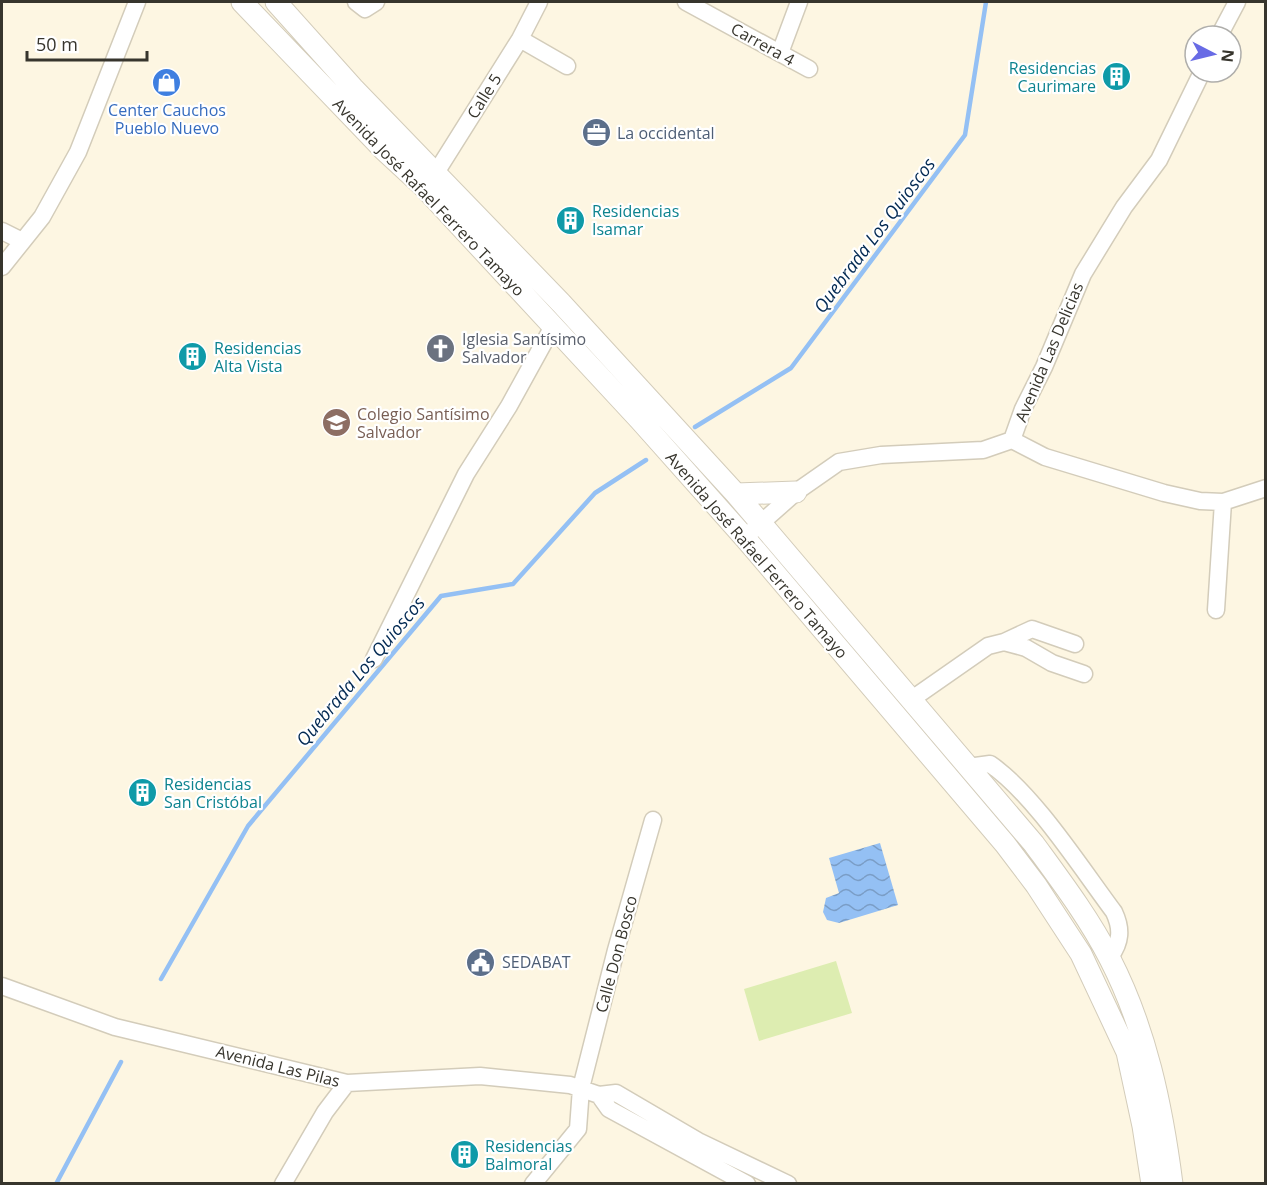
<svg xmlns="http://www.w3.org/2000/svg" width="1267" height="1185" font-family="'Open Sans',sans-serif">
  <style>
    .pitch { fill: #ddedb1 }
    .water { fill: url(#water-waves) }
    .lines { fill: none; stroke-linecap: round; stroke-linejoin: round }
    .stream { stroke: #94c0f4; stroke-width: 4.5 }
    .minor-casing { stroke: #d3ccba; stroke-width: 19 }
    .tertiary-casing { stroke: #d3ccba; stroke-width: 23 }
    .minor { stroke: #fff; stroke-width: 16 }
    .tertiary { stroke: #fff; stroke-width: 21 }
    .labels { text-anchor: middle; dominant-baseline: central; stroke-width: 4.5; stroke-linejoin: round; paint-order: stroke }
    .street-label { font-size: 16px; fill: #37352d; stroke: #fff }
    .culture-label { font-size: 16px; fill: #0d838f; stroke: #fff; text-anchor: start }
    .shop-label { font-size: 16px; fill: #366cbe; stroke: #fff }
    .service-label { font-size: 16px; fill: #4e5e75; stroke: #fff; text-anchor: start }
    .worship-label { font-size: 16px; fill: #5b616d; stroke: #fff; text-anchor: start }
    .education-label { font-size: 16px; fill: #785e54; stroke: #fff; text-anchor: start }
    .water-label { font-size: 18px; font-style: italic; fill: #022952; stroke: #fff }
  </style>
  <defs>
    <pattern id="water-waves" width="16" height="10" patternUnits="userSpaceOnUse" patternTransform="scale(1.5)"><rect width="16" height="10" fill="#94c0f4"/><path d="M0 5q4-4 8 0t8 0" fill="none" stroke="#7a9dc6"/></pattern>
  </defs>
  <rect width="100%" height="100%" fill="#fdf6e2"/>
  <!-- pitch -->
  <path class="pitch" d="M836,961L852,1013L759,1041L744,989Z"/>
  <!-- water -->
  <path class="water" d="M880,843L898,905L839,923L827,920L823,912L826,898L839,893L829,858Z"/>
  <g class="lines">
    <!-- stream -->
    <path class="stream" d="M695,427L791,368L965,135L986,2
      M161,979L248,826L441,596L513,584L595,493L646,460
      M56,1184L121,1062"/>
    <defs>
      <path id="minor" d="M356,2L365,9L376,2
        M686,2L809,69
        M1219,36L1237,2
        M520,39L567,66
        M780,53L799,2
        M428,181L437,171L520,39L539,2
        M2,231L22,241
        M2,267L42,217L78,152L137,2
        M1012,440L1023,409L1044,367L1083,274L1124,207L1159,160L1202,72
        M1012,440L1045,457L1164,493L1200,501L1223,502L1266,488
        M752,531L796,492L839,462L881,455L983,450L1012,440
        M1216,610L1223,502
        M1004,642L1032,629L1075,644
        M374,659L466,474L509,406L552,328
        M912,699L988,646L1004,642L1026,648L1052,663L1084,674
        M968,767L990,764C1033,793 1081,868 1114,912C1122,929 1121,942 1110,957
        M2,986L115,1027L347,1083L480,1076L570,1085L599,1095L616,1093L698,1141L788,1184
        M599,1095L609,1109L747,1184
        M283,1184L325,1112L347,1083
        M533,1184L578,1129L581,1088L616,950L653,820"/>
      <path id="tertiary" d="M242,2L384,150L423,186L640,420L745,538L1005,844L1036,885L1081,954L1127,1052L1143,1126L1152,1184
        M276,2L353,88L561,303L736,494L1034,844C1061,881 1089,918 1110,959C1146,1029 1162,1106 1172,1184
        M736,494L796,492"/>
    </defs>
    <!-- minor casing -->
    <use href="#minor" class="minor-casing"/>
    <!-- tertiary casing -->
    <use href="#tertiary" class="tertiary-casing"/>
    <!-- minor -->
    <use href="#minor" class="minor"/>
    <!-- tertiary -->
    <use href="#tertiary" class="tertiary"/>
  </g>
  <!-- icons -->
  <defs>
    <symbol id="building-disc" viewBox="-11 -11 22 22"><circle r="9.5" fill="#0f9aa8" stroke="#fff"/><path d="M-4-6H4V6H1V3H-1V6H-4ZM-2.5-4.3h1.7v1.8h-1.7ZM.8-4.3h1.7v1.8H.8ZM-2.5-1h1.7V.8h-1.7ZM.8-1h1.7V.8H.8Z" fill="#fff"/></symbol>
    <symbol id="shop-disc" viewBox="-11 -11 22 22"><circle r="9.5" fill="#3f7fe0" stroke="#fff"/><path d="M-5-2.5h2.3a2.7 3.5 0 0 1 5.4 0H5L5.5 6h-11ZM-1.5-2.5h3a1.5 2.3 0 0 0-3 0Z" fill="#fff"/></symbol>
    <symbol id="office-disc" viewBox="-11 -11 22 22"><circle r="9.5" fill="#5c6f8a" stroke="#fff"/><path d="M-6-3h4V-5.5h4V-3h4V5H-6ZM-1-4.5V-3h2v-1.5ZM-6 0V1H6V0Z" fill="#fff"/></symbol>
    <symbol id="church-disc" viewBox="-11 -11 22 22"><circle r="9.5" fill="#6b7280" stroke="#fff"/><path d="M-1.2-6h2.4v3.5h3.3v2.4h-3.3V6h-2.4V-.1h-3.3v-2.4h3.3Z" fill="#fff"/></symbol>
    <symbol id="school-disc" viewBox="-11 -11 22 22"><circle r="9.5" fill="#8d6e63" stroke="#fff"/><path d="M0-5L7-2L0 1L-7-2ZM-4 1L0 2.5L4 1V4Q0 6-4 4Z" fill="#fff"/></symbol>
    <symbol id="civic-disc" viewBox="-11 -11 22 22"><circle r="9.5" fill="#5c6f8a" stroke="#fff"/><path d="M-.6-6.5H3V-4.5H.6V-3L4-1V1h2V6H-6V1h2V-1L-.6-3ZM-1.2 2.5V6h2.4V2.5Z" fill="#fff"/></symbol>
  </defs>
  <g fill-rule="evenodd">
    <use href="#building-disc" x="1100" y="60" width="33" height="33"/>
    <use href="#shop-disc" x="150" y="66" width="33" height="33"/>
    <use href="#office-disc" x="580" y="116" width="33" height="33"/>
    <use href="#building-disc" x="554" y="204" width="33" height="33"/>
    <use href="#church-disc" x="424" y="332" width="33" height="33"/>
    <use href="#building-disc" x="176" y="340" width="33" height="33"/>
    <use href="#school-disc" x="320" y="406" width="33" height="33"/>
    <use href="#building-disc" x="126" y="776" width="33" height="33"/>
    <use href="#civic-disc" x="464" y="946" width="33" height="33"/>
    <use href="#building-disc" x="448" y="1138" width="33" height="33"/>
  </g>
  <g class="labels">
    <!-- street labels -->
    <g class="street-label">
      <text transform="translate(763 44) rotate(29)">Carrera 4</text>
      <text transform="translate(484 96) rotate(-58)">Calle 5</text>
      <text transform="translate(429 197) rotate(46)">Avenida José Rafael Ferrero Tamayo</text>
      <text transform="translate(1049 352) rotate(-67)">Avenida Las Delicias</text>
      <text transform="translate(757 555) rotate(49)">Avenida José Rafael Ferrero Tamayo</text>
      <text transform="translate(616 954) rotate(-75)">Calle Don Bosco</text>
      <text transform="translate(278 1066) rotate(14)">Avenida Las Pilas</text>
    </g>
    <!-- culture labels -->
    <g class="culture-label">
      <text x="1096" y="68" text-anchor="end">Residencias<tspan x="1096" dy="18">Caurimare</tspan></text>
      <text x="592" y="211">Residencias<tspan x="592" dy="18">Isamar</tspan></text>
      <text x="214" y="348">Residencias<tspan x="214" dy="18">Alta Vista</tspan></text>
      <text x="164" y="784">Residencias<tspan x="164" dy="18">San Cristóbal</tspan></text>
      <text x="485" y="1146">Residencias<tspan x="485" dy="18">Balmoral</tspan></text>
    </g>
    <!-- shop labels -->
    <g class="shop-label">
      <text x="167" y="110">Center Cauchos<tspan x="167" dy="18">Pueblo Nuevo</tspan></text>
    </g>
    <!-- service labels -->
    <g class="service-label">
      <text x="617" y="133">La occidental</text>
      <text x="502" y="962">SEDABAT</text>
    </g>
    <!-- worship labels -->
    <g class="worship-label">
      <text x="462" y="339">Iglesia Santísimo<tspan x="462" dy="18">Salvador</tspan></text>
    </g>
    <!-- education labels -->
    <g class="education-label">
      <text x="357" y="414">Colegio Santísimo<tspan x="357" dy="18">Salvador</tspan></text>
    </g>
    <!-- water labels -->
    <g class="water-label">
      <text transform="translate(874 235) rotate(-53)">Quebrada Los Quioscos</text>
      <text transform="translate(360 671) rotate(-50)">Quebrada Los Quioscos</text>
    </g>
  </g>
  <!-- border -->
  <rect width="1267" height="1185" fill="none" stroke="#37352d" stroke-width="6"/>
  <!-- north arrow -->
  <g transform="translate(1213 54) rotate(97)"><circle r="28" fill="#ffffff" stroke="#afaeab" stroke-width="1.5"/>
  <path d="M0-4.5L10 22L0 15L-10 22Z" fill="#686be5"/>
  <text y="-9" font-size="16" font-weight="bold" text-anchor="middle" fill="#37352d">N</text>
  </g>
  <!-- scale -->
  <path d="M27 51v9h120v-9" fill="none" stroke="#37352d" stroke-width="3"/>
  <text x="36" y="51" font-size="18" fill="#37352d" stroke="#ffffff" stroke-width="4.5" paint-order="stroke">50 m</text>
</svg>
